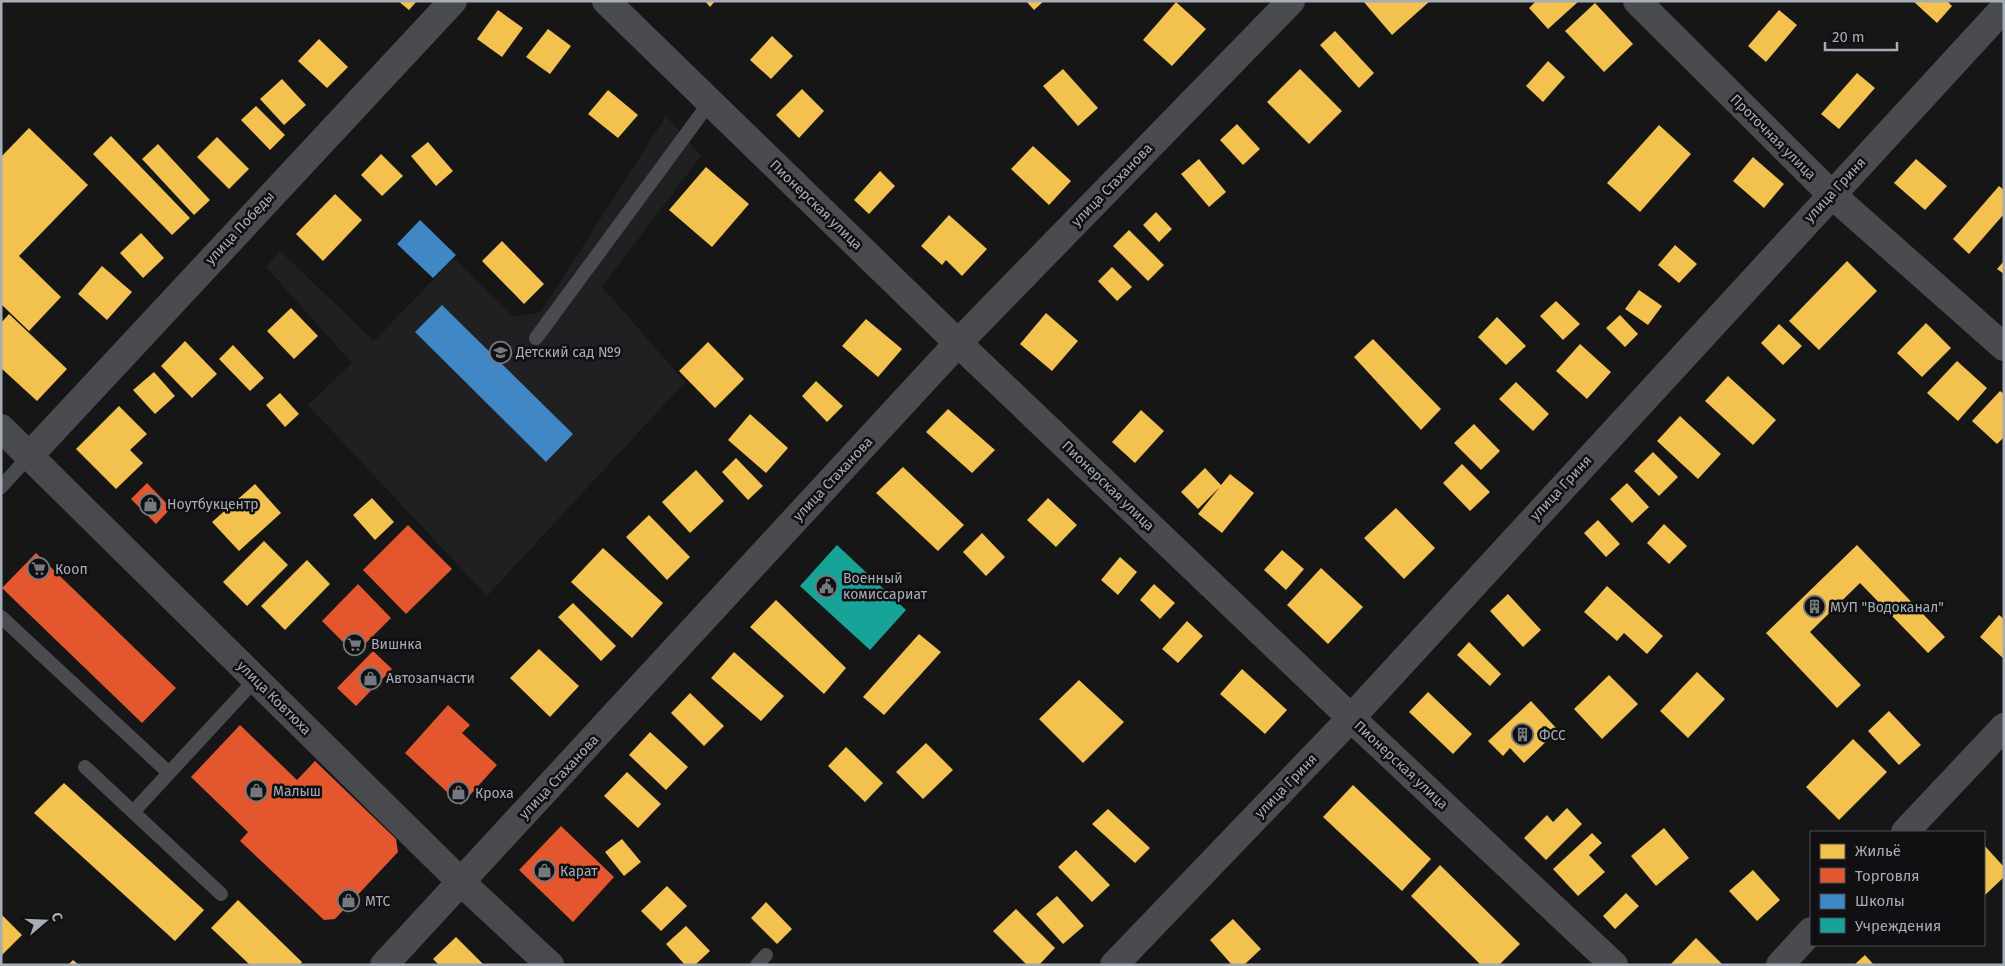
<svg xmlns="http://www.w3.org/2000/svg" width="2005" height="966" font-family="'Fira Sans',sans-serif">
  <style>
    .built { fill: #202022 }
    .homes { fill: #f2c14e }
    .shops { fill: #e4572e }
    .schools { fill: #3f88c5 }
    .public { fill: #17a398 }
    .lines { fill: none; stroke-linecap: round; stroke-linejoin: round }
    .service { stroke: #4a4b4f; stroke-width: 14 }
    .minor { stroke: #4a4b4f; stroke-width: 28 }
    .tertiary { stroke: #4a4b4f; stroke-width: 28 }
    .secondary { stroke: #494a4d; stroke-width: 28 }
    .labels { text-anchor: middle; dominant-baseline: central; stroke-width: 5; stroke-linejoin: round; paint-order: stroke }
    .street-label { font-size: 14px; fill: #a7adb7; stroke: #101012 }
    .poi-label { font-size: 14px; fill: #a7adb7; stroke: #101012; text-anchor: start }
  </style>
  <rect width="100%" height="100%" fill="#161616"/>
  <!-- built -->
  <path class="built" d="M666,116L701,156L602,287L685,382L487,596L308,405L352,363L266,267L280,251L374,341L454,258L514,317L541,312Z"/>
  <!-- homes -->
  <path class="homes" d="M398,1H417L409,10Z
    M705,1H715L710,7Z
    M1026,1H1044L1034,10Z
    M1363,1H1430L1392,35Z
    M1536,1H1579L1548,29L1529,8Z
    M1913,1H1947L1952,6L1937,23Z
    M1176,2L1206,29L1172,66L1143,40Z
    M1595,3L1633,44L1604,72L1565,31Z
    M498,10L523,28L502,57L477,39Z
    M1779,10L1797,25L1766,62L1748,46Z
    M548,29L571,46L550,74L526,57Z
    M1335,31L1374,73L1359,88L1320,45Z
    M772,36L793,56L771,79L750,60Z
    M319,39L348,67L327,88L298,61Z
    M1548,61L1565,77L1543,102L1526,86Z
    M1063,69L1098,108L1078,126L1043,86Z
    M1300,69L1342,111L1309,144L1267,102Z
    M1857,73L1875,88L1839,129L1821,114Z
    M282,79L306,105L284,125L260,99Z
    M802,89L824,111L799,138L776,115Z
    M608,90L638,115L618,138L588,114Z
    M256,106L285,135L270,150L241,120Z
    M1237,124L1260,149L1243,165L1220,140Z
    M1659,125L1691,154L1640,212L1607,183Z
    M29,128L88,185L19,256L61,297L29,331L1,304V157Z
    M111,136L190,218L172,235L93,154Z
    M217,137L249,169L229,189L197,157Z
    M428,142L453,171L436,186L411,156Z
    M158,144L210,200L194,215L142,159Z
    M1033,146L1071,181L1049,205L1011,169Z
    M381,154L403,176L382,196L361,175Z
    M1753,157L1784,184L1764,208L1733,181Z
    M1199,159L1226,192L1209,207L1181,174Z
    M1916,159L1947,186L1925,210L1894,183Z
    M706,167L749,204L712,247L669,210Z
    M880,171L895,186L869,214L854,200Z
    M1999,186L2004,190V214L1969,254L1953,239Z
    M335,194L362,220L323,261L296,234Z
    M1156,212L1172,229L1159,242L1143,225Z
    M949,215L987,249L962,276L946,260L942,265L921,246Z
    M1129,230L1164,265L1148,281L1113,246Z
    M141,233L164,258L143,278L120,253Z
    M502,241L544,284L524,304L482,261Z
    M1675,245L1697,264L1679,283L1658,265Z
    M1847,261L1877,291L1819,350L1789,321Z
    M2004,261V274L1997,269Z
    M102,266L132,292L107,320L78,294Z
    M1112,267L1132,287L1117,301L1098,281Z
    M1639,290L1662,306L1648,325L1625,309Z
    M1556,301L1580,324L1563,340L1540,316Z
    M291,308L318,336L294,359L267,331Z
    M1046,313L1078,341L1052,371L1020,344Z
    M9,314L67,369L37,401L1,368V323Z
    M1620,315L1638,334L1625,347L1606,328Z
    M1497,317L1526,346L1506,365L1478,337Z
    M866,319L902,349L878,377L842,346Z
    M1926,323L1951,348L1922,377L1897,353Z
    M1779,324L1802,346L1783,365L1761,343Z
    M1373,339L1441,409L1421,430L1354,357Z
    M185,341L217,374L192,398L161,366Z
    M708,342L744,379L715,408L679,371Z
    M1580,344L1611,372L1587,399L1556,371Z
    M233,345L264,378L250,391L219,359Z
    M1957,361L1987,388L1958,421L1927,393Z
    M154,372L175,396L155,414L133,390Z
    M1728,376L1776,420L1753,445L1705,401Z
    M816,381L843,406L827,422L802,396Z
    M1516,382L1549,414L1533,431L1499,399Z
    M2000,391L2004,394V437L1997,444L1972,421Z
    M280,393L299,414L285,427L266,405Z
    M119,406L147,434L130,450L143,463L116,489L76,449Z
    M948,409L995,450L972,473L926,432Z
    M1141,410L1164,431L1135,463L1112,442Z
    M750,414L788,448L766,473L728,440Z
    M1680,416L1721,454L1698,479L1657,441Z
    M1474,424L1500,451L1481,470L1454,443Z
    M1653,452L1678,477L1659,496L1634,471Z
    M736,458L763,486L748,500L722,472Z
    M1462,464L1490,492L1470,511L1443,483Z
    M903,467L964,525L938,551L876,493Z
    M1205,468L1221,485L1230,474L1254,493L1222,533L1198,514L1220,487L1198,509L1181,492Z
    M696,470L724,501L690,533L662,502Z
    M1627,483L1649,507L1632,523L1610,499Z
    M255,484L281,513L239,551L212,522Z
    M372,498L394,522L375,540L353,515Z
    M1048,498L1077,525L1056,547L1027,520Z
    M1396,508L1435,548L1404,579L1364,538Z
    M649,515L690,557L667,580L626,537Z
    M1598,520L1620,544L1606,557L1584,533Z
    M1664,524L1687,546L1669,564L1647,543Z
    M982,533L1005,557L986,576L963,552Z
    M264,541L288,565L247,606L223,582Z
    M1857,545L1945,637L1928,653L1860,583L1810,632L1861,685L1837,708L1766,633Z
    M603,548L663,603L632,638L571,582Z
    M1282,550L1304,569L1286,590L1264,570Z
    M1120,557L1137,572L1118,595L1101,580Z
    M307,560L330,584L285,630L261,606Z
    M1321,568L1363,607L1328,644L1287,605Z
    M1154,584L1175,603L1160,619L1140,600Z
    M1607,586L1663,636L1647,654L1624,633L1617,641L1584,612Z
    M1508,594L1541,630L1523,647L1490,611Z
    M776,600L846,668L824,694L750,627Z
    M573,603L616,646L601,661L558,617Z
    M1999,615L2004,619V659L1980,637Z
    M1187,621L1203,636L1178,663L1162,649Z
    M919,634L941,652L884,715L863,697Z
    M1469,642L1501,674L1490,686L1457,655Z
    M539,649L579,686L550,717L510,678Z
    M734,652L784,696L761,721L711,678Z
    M1242,669L1287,710L1265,734L1220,694Z
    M1697,672L1725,699L1688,738L1660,711Z
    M1609,675L1638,704L1602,739L1574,709Z
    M1079,680L1124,722L1083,763L1039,719Z
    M1428,692L1472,734L1453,754L1409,712Z
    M690,693L724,726L704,746L671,713Z
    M1531,701L1558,730L1524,763L1510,748L1503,756L1488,741Z
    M1889,711L1921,745L1899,765L1868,731Z
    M650,732L688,767L666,790L629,755Z
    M1853,739L1887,772L1839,820L1806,787Z
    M926,743L953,770L923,799L896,772Z
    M846,747L883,783L865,802L828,766Z
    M627,772L661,804L638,828L604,796Z
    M64,783L204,910L175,941L34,813Z
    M1353,785L1431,859L1402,891L1323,817Z
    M1567,808L1582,824L1546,860L1524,838L1547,815L1553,822Z
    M1108,809L1150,848L1135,863L1092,824Z
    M1664,828L1689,858L1656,886L1631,856Z
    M1592,833L1602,843L1589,855L1605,872L1578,896L1553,869Z
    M622,839L641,862L624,876L605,852Z
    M1984,845L2004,867V877L1984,896Z
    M1076,850L1110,885L1092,902L1058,867Z
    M1440,865L1520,944L1499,965H1481L1411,896Z
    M1753,870L1780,900L1757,921L1729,891Z
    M667,886L687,906L661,931L641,911Z
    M1626,893L1639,906L1615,929L1603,916Z
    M1057,896L1084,926L1063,944L1036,914Z
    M238,900L302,962L300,965H250L211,928Z
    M766,902L792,929L777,944L751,918Z
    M1016,909L1055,948L1039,965H1027L993,931Z
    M1,914L22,935L1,956Z
    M1233,919L1261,949L1244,965H1232L1210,940Z
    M686,926L710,951L695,965H685L666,944Z
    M456,937L484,965H439L433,959Z
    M1696,938L1723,965H1670Z
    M1865,955L1874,965H1854Z
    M73,960L79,965H68Z"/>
  <!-- shops -->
  <path class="shops" d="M147,483L171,508L156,524L131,499Z
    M408,525L452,569L406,614L363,570Z
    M36,553L176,688L142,723L2,588Z
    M358,584L391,618L355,654L322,621Z
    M373,651L392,669L356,706L337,688Z
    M448,705L470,725L462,733L497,765L461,805L405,753Z
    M240,725L297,780L315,761L396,839L398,852L335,919L324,920L240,841L248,832L191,777Z
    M561,826L614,877L573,922L519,870Z"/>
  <!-- schools -->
  <path class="schools" d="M420,220L456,255L433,278L397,244Z
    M442,305L573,434L546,462L415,332Z"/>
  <!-- public -->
  <path class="public" d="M837,545L906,610L870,650L800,586Z"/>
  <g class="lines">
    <!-- service -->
    <path class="service" d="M536,338L710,102
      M1,487L30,455
      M1,617L169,773
      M85,767L133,812
      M221,894L133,812L256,679
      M757,965L766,955"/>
    <!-- minor -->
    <path class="minor" d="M606,1L958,343L1351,718L2004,8"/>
    <!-- tertiary -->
    <path class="tertiary" d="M1637,1L1831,194L2004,347
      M30,455L453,1
      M1905,832L2004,727
      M384,965L958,343L1291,1
      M1114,965L1351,718L1614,965
      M1780,965L1811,931"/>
    <!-- secondary -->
    <path class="secondary" d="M1,428L462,883L550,965"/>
  </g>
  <!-- icons -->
  <defs>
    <symbol id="school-ring" viewBox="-11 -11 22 22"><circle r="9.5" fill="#101012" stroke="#74787f" stroke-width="1.5"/><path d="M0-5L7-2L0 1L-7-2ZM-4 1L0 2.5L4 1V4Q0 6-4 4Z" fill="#74787f"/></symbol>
    <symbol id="shop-ring" viewBox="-11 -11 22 22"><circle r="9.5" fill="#101012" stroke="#74787f" stroke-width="1.5"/><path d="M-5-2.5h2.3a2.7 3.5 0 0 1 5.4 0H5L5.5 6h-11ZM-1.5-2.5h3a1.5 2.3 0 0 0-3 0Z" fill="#74787f"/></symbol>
    <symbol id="supermarket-ring" viewBox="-11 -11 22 22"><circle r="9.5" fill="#101012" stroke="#74787f" stroke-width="1.5"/><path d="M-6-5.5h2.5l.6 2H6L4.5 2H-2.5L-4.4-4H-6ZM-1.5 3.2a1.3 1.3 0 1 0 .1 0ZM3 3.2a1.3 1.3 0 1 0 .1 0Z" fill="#74787f"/></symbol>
    <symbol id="civic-ring" viewBox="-11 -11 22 22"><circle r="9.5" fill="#101012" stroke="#74787f" stroke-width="1.5"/><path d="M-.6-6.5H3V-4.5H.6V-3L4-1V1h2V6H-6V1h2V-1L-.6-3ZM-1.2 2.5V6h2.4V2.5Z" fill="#74787f"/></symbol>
    <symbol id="building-ring" viewBox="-11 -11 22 22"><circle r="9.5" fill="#101012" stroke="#74787f" stroke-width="1.5"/><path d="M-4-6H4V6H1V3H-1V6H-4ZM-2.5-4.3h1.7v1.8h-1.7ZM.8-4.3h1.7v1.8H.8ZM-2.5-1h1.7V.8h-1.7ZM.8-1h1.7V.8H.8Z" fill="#74787f"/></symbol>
  </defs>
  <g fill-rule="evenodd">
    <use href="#school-ring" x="488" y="340" width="25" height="25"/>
    <use href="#shop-ring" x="138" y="492" width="25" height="25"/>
    <use href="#supermarket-ring" x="26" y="556" width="25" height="25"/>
    <use href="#civic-ring" x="814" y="574" width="25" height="25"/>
    <use href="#building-ring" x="1802" y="594" width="25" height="25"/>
    <use href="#supermarket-ring" x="342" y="632" width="25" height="25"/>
    <use href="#shop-ring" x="358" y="666" width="25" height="25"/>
    <use href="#building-ring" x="1510" y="722" width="25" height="25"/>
    <use href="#shop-ring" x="244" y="778" width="25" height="25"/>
    <use href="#shop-ring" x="446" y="780" width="25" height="25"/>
    <use href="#shop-ring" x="532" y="858" width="25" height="25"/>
    <use href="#shop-ring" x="336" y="888" width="25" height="25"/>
  </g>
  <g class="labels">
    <!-- street labels -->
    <g class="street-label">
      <text transform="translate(1773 137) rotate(45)">Проточная улица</text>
      <text transform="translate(1112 185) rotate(-46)">улица Стаханова</text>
      <text transform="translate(1835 190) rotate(-47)">улица Гриня</text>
      <text transform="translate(816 205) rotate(44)">Пионерская улица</text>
      <text transform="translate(240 228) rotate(-47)">улица Победы</text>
      <text transform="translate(833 479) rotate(-47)">улица Стаханова</text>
      <text transform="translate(1108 486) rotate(44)">Пионерская улица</text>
      <text transform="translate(1561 488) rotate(-47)">улица Гриня</text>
      <text transform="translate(274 698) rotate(45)">улица Ковтюха</text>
      <text transform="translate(1401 765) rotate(43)">Пионерская улица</text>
      <text transform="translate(559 777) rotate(-47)">улица Стаханова</text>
      <text transform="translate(1286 786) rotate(-46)">улица Гриня</text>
    </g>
    <!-- poi labels -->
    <g class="poi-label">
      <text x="516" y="352">Детский сад №9</text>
      <text x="167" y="504">Ноутбукцентр</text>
      <text x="55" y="569">Кооп</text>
      <text x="843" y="578">Военный<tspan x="843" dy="16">комиссариат</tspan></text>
      <text x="1830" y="607">МУП "Водоканал"</text>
      <text x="371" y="644">Вишнка</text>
      <text x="386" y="678">Автозапчасти</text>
      <text x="1539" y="735">ФСС</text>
      <text x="273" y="791">Малыш</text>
      <text x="475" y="793">Кроха</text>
      <text x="560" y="871">Карат</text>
      <text x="365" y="901">МТС</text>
    </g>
  </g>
  <!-- border -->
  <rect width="2005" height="966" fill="none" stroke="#a7adb7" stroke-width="5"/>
  <!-- legend -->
  <rect x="1810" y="831" width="175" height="115" fill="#101012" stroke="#4c4f54"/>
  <rect x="1820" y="844" width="25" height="15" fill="#f2c14e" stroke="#4c4f54"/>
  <text x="1855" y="856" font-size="15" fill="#a7adb7">Жильё</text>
  <rect x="1820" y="868" width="25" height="15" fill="#e4572e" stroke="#4c4f54"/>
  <text x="1855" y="881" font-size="15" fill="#a7adb7">Торговля</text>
  <rect x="1820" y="894" width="25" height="15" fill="#3f88c5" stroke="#4c4f54"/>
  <text x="1855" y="906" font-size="15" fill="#a7adb7">Школы</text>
  <rect x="1820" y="918" width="25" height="15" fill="#17a398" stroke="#4c4f54"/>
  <text x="1855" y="931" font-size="15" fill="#a7adb7">Учреждения</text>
  <!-- north arrow -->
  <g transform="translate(45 921) rotate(71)" stroke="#101012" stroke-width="4" paint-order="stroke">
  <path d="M0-4L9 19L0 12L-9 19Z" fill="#a7adb7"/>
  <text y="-8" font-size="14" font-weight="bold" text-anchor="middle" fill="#a7adb7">С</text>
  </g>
  <!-- scale -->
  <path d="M1825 42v8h72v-8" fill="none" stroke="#a7adb7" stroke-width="2.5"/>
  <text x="1832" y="42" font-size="15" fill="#a7adb7" stroke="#101012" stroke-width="4" paint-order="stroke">20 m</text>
</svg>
